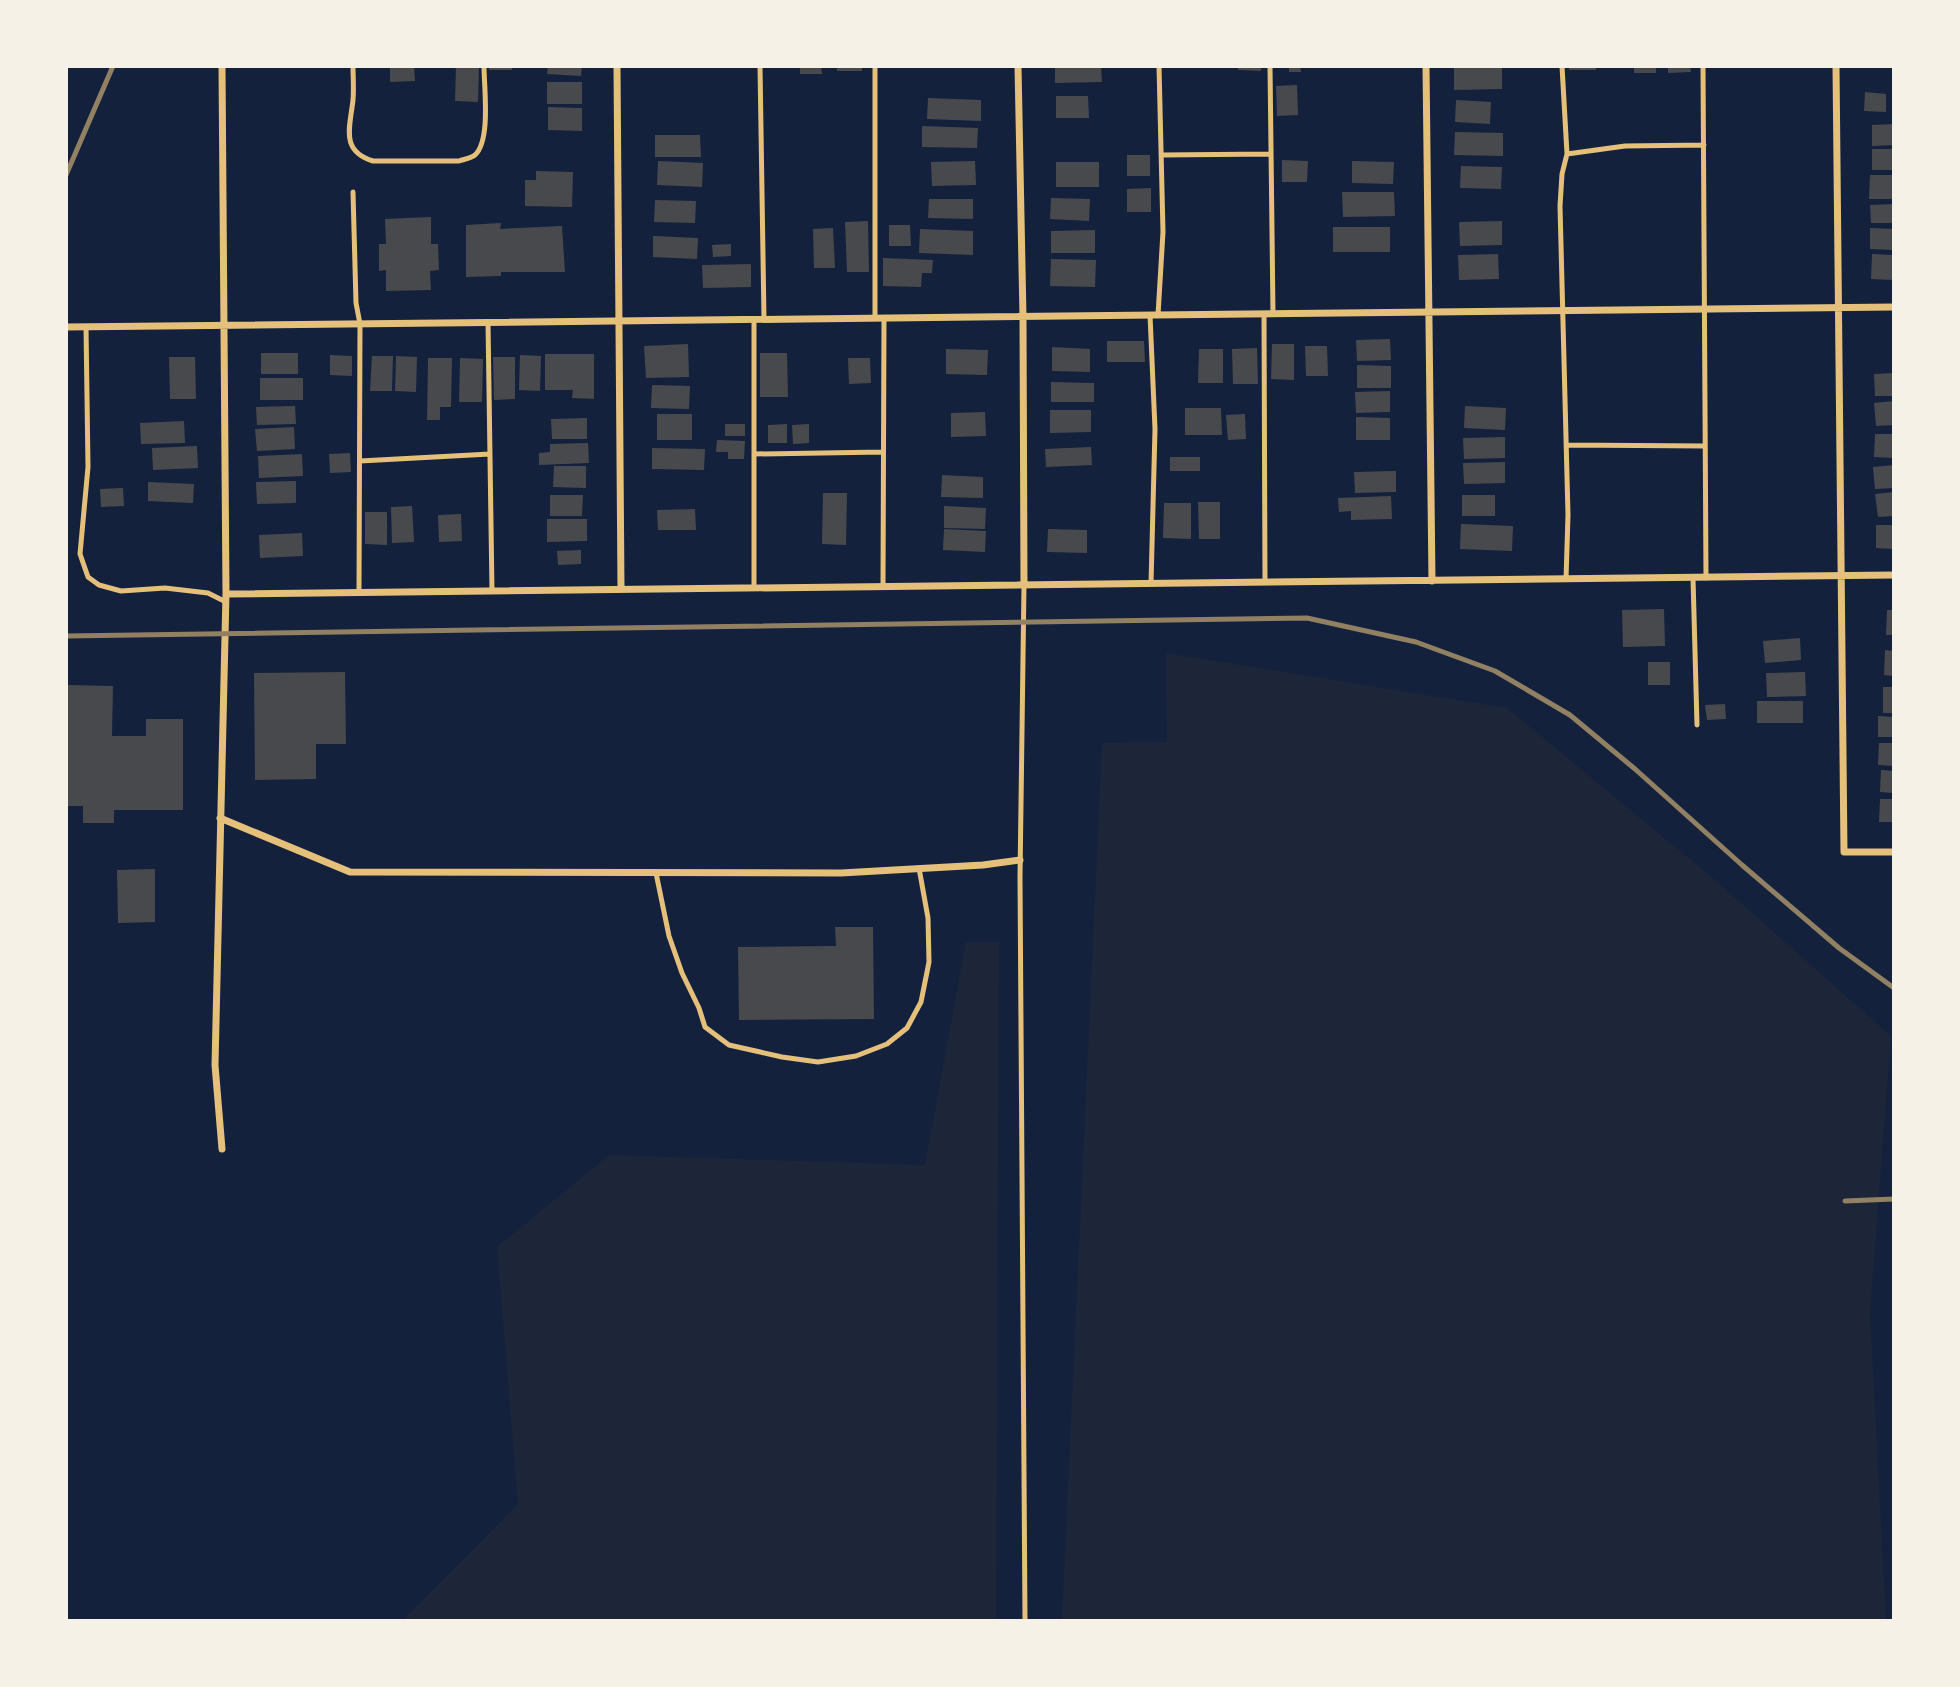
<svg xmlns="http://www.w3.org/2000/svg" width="1960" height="1687" font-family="'Exo 2',sans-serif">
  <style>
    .green { fill: #1d2539 }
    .building { fill: #48494c }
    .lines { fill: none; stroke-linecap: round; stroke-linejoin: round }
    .service { stroke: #e5c07b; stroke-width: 5 }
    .minor { stroke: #e5c07b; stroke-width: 7 }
    .rail { stroke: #918062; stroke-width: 5 }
  </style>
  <rect width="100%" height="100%" fill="#14213d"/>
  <!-- green -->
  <path class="green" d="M1166,653L1507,708L1715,880L1891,1036L1870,1313L1886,1620H1062L1102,743L1167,742Z
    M966,942H999L996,1620H403L518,1504L497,1247L609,1155L925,1165Z"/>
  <!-- building -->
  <path class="building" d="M390,66H414L415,81L390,82Z
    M456,66H479L478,102L455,101Z
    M489,66H512V70H489Z
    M548,66H582L581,76L547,74Z
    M800,66H821L822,74H800Z
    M837,66H862V71H837Z
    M1055,66H1101L1102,82L1055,83Z
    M1238,66H1261V71L1238,70Z
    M1289,66H1300L1301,72H1289Z
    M1454,66H1502V89L1454,90Z
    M1569,66H1596V70H1569Z
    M1634,66H1656V73H1634Z
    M1668,66H1690L1691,72L1668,73Z
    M547,82H582V104H547Z
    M1297,85L1298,115L1277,116L1276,86Z
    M1865,92L1886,94V112L1864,111Z
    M1056,96H1088L1089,118H1056Z
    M928,98L981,100V121L927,119Z
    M1456,100L1491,102L1490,124L1455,122Z
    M548,107L582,108V131L548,130Z
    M1894,124V145L1872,146V125Z
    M922,126L978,128L977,148L922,147Z
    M1455,132L1503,133V156L1454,155Z
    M655,135H700L701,157H655Z
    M1872,149H1894V170H1872Z
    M1127,155H1150V176H1127Z
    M1282,160L1308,161L1307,182H1282Z
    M658,161L703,163L702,187L657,185Z
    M975,161L976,185L932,186L931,162Z
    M1352,161L1394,162L1393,184L1352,183Z
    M1056,162H1099V187H1056Z
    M1461,166L1502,167L1501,189L1460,188Z
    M536,171L573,172L572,207L525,206V180H536Z
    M1870,175H1894V199H1869Z
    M1151,188V212H1127V189Z
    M1342,192H1394L1395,216L1343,217Z
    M1051,198L1090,199L1089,221L1050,219Z
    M929,199H973V219L928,218Z
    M655,200L696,201L695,223L654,222Z
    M1894,204V223H1871L1870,205Z
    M431,217V244H438L439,270L430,271L431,290L386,291V270L379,271V244H386L385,219Z
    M868,221L869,272H847L845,222Z
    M1502,221V245L1460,246L1459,222Z
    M501,223L500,229L562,226L565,272H501V276L466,277V225Z
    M889,225H910L911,246H889Z
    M1333,227H1390V252H1333Z
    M833,228L835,268H814L813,229Z
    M1870,228L1894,229V250L1870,249Z
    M920,229L973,231V255L919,253Z
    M1095,230V253H1051V231Z
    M653,236L698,238L697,259L653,257Z
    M731,244V256L713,257L712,245Z
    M1498,254L1499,279L1459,280L1458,255Z
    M1872,254L1894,255V280L1871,279Z
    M883,258L933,260L932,273H922L921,287L883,286Z
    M1051,259L1096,260L1095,287L1050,286Z
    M751,264V287L703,288L702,265Z
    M1390,339L1391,360L1357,361L1356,340Z
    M1107,341H1144L1145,362H1107Z
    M688,344L689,377L646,378L644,346Z
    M1272,344H1294V380L1271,379Z
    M1305,346H1327L1328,376H1306Z
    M1052,347L1090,349V372L1052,371Z
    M1257,348L1258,384H1233L1232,349Z
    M946,349L988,350L987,375L946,374Z
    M1199,349H1223V383H1198Z
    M261,353H298V374H261Z
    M760,353H787L788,397H760Z
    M545,354H594V399L572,398L573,390H545Z
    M330,355L352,356V376L330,375Z
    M520,355L541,356L540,391L519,390Z
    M372,356H393L392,391H370Z
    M396,356L417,357L416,392L395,391Z
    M169,357H195L196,399H170Z
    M493,357H515V399L494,400Z
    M428,358H452L451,407H440V420H427Z
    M460,358L483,359L482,402H459Z
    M848,358H870L871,383L849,384Z
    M1357,365L1391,366V388H1357Z
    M1894,373V396H1875L1874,374Z
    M260,378H303V400H260Z
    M1051,382L1094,383V402H1051Z
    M652,385L690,386L689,409L651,408Z
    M1390,391V412L1356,413L1355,392Z
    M1894,401V425L1876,426L1874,403Z
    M295,406L296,424L257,425L256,407Z
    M1465,406L1506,408L1505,430L1464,428Z
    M1185,408H1221L1222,435H1185Z
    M1050,410H1091V432L1050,433Z
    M985,412L986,436L951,437V413Z
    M657,414H692V440H657Z
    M1245,414L1246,439L1228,440L1226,415Z
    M1356,417L1390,418V440H1356Z
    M587,418V439H552L551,419Z
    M184,421L185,443L141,444L140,423Z
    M725,424H745V436H725Z
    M787,424V443H768V425Z
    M809,424V443L793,444L792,425Z
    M294,427L295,449L257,451L255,429Z
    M1875,434H1894V458L1874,457Z
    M1505,437V458L1464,459L1463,438Z
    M717,440L745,441L744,459H728V452H716Z
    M588,443L589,463L539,465V453L550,452V444Z
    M197,446L198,468L153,470L152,448Z
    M1091,447L1092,465L1046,467L1045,449Z
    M652,448L705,449L704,470L652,469Z
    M350,453L351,472L330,473L329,454Z
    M302,454L303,476L259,478L258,456Z
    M1170,457H1200V471H1170Z
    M1505,462V483L1464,484L1463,463Z
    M1894,465V488L1875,489L1873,467Z
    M554,466H586V488L553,487Z
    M1396,471V492L1355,493L1354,472Z
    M942,475L983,477V498L941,497Z
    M296,481V503L257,504L256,482Z
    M148,482L194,484L193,503L148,501Z
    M123,488L124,506L101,507L100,489Z
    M1894,492V516L1878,517L1875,494Z
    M823,493H847L846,545L822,544Z
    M550,495H583L582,516H550Z
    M1462,495H1495V516H1462Z
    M1391,496L1392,519L1351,520V511L1339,512L1338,498Z
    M1198,502H1220V539H1199Z
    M1164,503H1191V539L1163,538Z
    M412,506L414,542L392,543L391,507Z
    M944,506L986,508L985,529L944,528Z
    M695,509L696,530H658L657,510Z
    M365,512H387V545L365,544Z
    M461,514L462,541L439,542L438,515Z
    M547,519H587V541L547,542Z
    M1461,524L1513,526L1512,551L1460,549Z
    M1876,525H1894V549L1876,548Z
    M944,529L986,531L985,552L943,550Z
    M1048,529L1087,530V553L1047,552Z
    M302,533L303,556L260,558L259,535Z
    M581,550V564L558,565L557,551Z
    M1664,609L1665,646L1623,647L1622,610Z
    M1887,610H1894V635H1886Z
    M1800,638L1801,660L1765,663L1763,641Z
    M1885,650L1894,651V676L1884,675Z
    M1648,662H1670V685H1648Z
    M345,672L346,744H316V779L255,780L254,673Z
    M1805,672L1806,696L1767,697L1766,673Z
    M66,685L113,686L112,736H146V719H183V810H114V823H83V806H66Z
    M1883,687H1894V713H1883Z
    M1757,701H1803V723H1757Z
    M1725,704L1726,719L1707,720L1705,705Z
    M1878,716L1894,717V737H1878Z
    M1879,743H1894V766L1878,765Z
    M1881,770L1894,771V793L1880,792Z
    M1880,799H1894V822H1879Z
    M155,869V922L118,923L117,870Z
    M835,927H873L874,1019L739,1020L738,947L836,946Z"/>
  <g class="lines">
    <!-- service -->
    <path class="service" d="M353,66C353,78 354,89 353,100C350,127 340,151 373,161H459C465,159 471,158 475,155C491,140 484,88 484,66
      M760,66L764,319
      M875,66V318
      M1270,66L1273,314
      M1562,66L1567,154L1562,174L1560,206L1568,515L1566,579
      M1703,66L1706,578
      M1567,154L1625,146L1704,145
      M1161,155L1271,154
      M353,192L356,303L360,324L359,592
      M1264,314L1265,582
      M1150,315L1155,429L1151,584
      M1158,315L1163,232L1159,66
      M754,319V588
      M488,322L492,591
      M86,327L88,467L80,554L88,577L99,585L121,591L165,588L208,593L226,602
      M1566,445L1705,446
      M754,454L883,452
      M360,461L490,454
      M1693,578L1697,725
      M1024,585L1020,877L1025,1620
      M883,587L884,318
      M656,873L669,936L682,973L699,1008L705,1027L729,1045L782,1057L818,1062L856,1056L887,1044L907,1028L921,1002L929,962L928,918L919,868"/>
    <!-- minor -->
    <path class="minor" d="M222,66L226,594L215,1065L222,1149
      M617,66L621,589
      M1018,66L1023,317L1024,585
      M1426,66L1432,581
      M1836,66L1844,852H1894
      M66,327L1894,307
      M226,594L1894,575
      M220,818L350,872L841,873L983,865L1020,860"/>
    <!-- rail -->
    <path class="rail" d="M66,175L113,66
      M66,636L1307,618L1416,642L1495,671L1570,715L1635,769L1742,865L1839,948L1894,988
      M1845,1201L1894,1199"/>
  </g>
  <!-- border -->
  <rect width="1960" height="1687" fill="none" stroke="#f6f1e7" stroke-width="136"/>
</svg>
